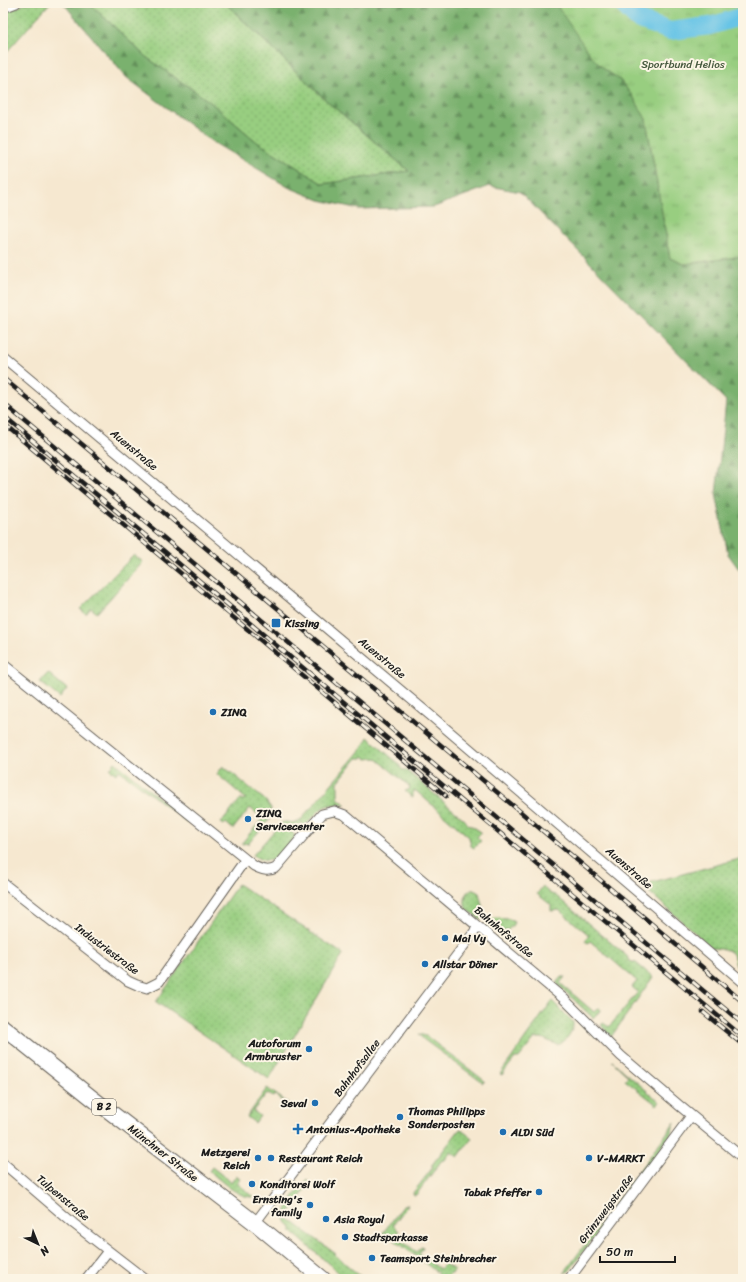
<svg xmlns="http://www.w3.org/2000/svg" width="746" height="1282" font-family="Sriracha,sans-serif">
  <style>
    .grass { fill: url(#grass-dots); stroke: #5a754e }
    .forest { fill: url(#forest-firs); stroke: #4b6645 }
    .park { fill: url(#park-tufts); stroke: #5a754e }
    .lines { fill: none; stroke-linecap: round; stroke-linejoin: round }
    .river { stroke: #68c4e6; stroke-width: 18 }
    .minor-casing { stroke: #68635b; stroke-width: 11 }
    .primary-casing { stroke: #68635b; stroke-width: 17 }
    .minor { stroke: #fff; stroke-width: 9 }
    .primary { stroke: #fff; stroke-width: 15 }
    .rail-casing { stroke: #1c1c1c; stroke-width: 4.5 }
    .rail { stroke: #fcf5e5; stroke-width: 3; stroke-dasharray: 9; stroke-linecap: butt }
    .poi-dot { fill: #1f6fb2; stroke: #fcf5e5; stroke-width: 1.5 }
    .labels { text-anchor: middle; dominant-baseline: central; stroke-width: 4; stroke-linejoin: round; paint-order: stroke }
    .shield { fill: #fcf5e5; stroke: #5f5d58; stroke-width: 1 }
    .shield-label { font-size: 10px; font-weight: bold; fill: #1c1c1c }
    .park-label { font-size: 11px; fill: #475a3f; stroke: #fcf5e5 }
    .street-label { font-size: 11px; fill: #1c1c1c; stroke: #fcf5e5 }
    .poi-label { font-size: 11px; font-weight: bold; fill: #1c1c1c; stroke: #fcf5e5; text-anchor: start }
  </style>
  <defs>
    <pattern id="grass-dots" width="8" height="8" patternUnits="userSpaceOnUse"><rect width="8" height="8" fill="#98ce80"/><path d="M2 2h.1M6 6h.1" fill="none" stroke="#82b06e" stroke-width="1.8" stroke-linecap="round"/></pattern>
    <pattern id="forest-firs" width="22" height="20" patternUnits="userSpaceOnUse"><rect width="22" height="20" fill="#7ab16e"/><path d="M5 1l3.5 6h-7zM16 11l3.5 6h-7z" fill="#638f5a"/></pattern>
    <pattern id="park-tufts" width="24" height="20" patternUnits="userSpaceOnUse"><rect width="24" height="20" fill="#98ce80"/><path d="M3 7l-1-3M5 7V3M7 7l1-3M15 17l-1-3M17 17v-4M19 17l1-3" fill="none" stroke="#82b06e"/></pattern>
  </defs>
  <rect width="100%" height="100%" fill="#fcf5e5"/>
  <filter id="ink" filterUnits="userSpaceOnUse"><feTurbulence type="fractalNoise" baseFrequency=".025" numOctaves="2"/><feDisplacementMap in="SourceGraphic" scale="8" xChannelSelector="R" yChannelSelector="G"/><feConvolveMatrix kernelMatrix="1 2 1 2 8 2 1 2 1" color-interpolation-filters="sRGB"/></filter>
  <filter id="wash" filterUnits="userSpaceOnUse"><feTurbulence type="fractalNoise" baseFrequency=".012" numOctaves="4" result="noise"/><feDisplacementMap in="SourceGraphic" scale="16" xChannelSelector="R" yChannelSelector="G"/><feGaussianBlur stdDeviation="0.9" result="paint"/><feColorMatrix in="noise" values="0 0 0 0 0 0 0 0 0 0 0 0 0 0 0 0 0 1.4 0 .05"/><feComposite in="paint" operator="in"/></filter>
  <g filter="url(#wash)">
    <rect width="100%" height="100%" fill="#f6e8d0"/>
    <!-- grass -->
    <path class="grass" d="M27,3H50L3,56V13Z
      M89,3H225L329,103L409,171L323,184L257,142L210,102L146,57Z
      M134,555L143,562L97,613L91,608L86,614L80,609Z
      M48,673L67,689L60,698L40,682Z
      M368,737L400,765V767L403,770H406L465,820L466,822L470,826H472L481,832L477,837L481,841L474,848L471,846L469,837L416,791H413V798L405,791L410,789L409,786L376,758L367,759L363,756L362,758H357L338,782V798L346,805C322,802 320,810 305,826L301,823L292,833L296,836C283,851 274,870 253,855L281,823C288,820 292,825 300,821L362,748Z
      M115,762L188,821L187,822L119,770L116,774L110,769Z
      M223,766L265,800L271,808L270,818L249,843L241,844L263,818L250,808L233,829L226,823L224,825L221,823L240,800L246,799L217,774Z
      M743,858V973L736,966L733,954L728,950L712,948L641,885Z
      M238,884L343,954L269,1079L156,1002Z
      M543,886C545,890 551,895 555,895L629,958V960L632,962H635L653,977L611,1037L601,1025L603,1023L609,1027L638,992L632,987L637,981L590,941L588,943L585,941L589,935L559,910L551,911V905L537,894Z
      M471,890H474L479,893L484,913L482,919H480L466,909C464,902 464,894 471,890Z
      M496,918L509,919L514,922C509,935 496,933 487,926V922L490,919Z
      M561,977H565L560,983L594,1012L599,1007L600,1011L593,1018L556,983Z
      M552,1001L573,1022C574,1030 566,1042 558,1045L542,1038H535L519,1058H515L502,1075L500,1074Z
      M419,1034L426,1036L485,1081L483,1083L423,1039Z
      M612,1061L660,1102L657,1105L625,1080L628,1076Z
      M267,1088L292,1106L291,1107L275,1095L273,1097L267,1093L253,1111L260,1116L255,1123L247,1117Z
      M675,1122L670,1136L569,1271L564,1273Z
      M460,1129L472,1138L458,1157L451,1152L444,1161L442,1160L416,1195H414L413,1193L433,1167L431,1166Z
      M212,1167L231,1182L236,1176L240,1179L237,1183L254,1197C237,1198 221,1180 209,1171Z
      M307,1180L310,1183L286,1217L336,1254L335,1255L364,1279H346L292,1232V1228C289,1225 286,1223 285,1218C283,1207 300,1189 307,1180Z
      M404,1205H408L393,1225L399,1231L395,1236L417,1252L421,1247H422L423,1248L419,1254L440,1269L445,1264L454,1270L452,1274L450,1273L446,1279H434L438,1273L385,1233L384,1235L382,1234Z"/>
    <!-- forest -->
    <path class="forest" d="M63,3H89L146,57L210,102L257,142L323,184L409,171L329,103L225,3H555L603,68L620,80L634,98L646,119L670,258L684,264L743,256V575L728,554L716,494L726,401L520,192L490,186L434,207L359,209L320,200L288,187L211,141L126,77Z"/>
    <!-- park -->
    <path class="park" d="M555,3H743V256L684,264L670,258L646,119L634,98L620,80L603,68L591,56Z"/>
    <g class="lines">
      <!-- river -->
      <path class="river" d="M621,3L637,19L670,31L710,26L743,16"/>
    </g>
  </g>
  <g filter="url(#ink)">
    <g class="lines">
      <defs>
        <path id="minor" d="M3,8L16,3
          M3,357L430,715L743,982
          M3,664L254,866C262,870 268,872 276,868L322,814L334,811L345,815L563,998L621,1056L681,1107L743,1158
          M3,883L128,981L137,985L147,988L159,982L245,860
          M3,1163L74,1224L145,1279
          M255,1223L478,927
          M86,1279L108,1251
          M569,1279L691,1116"/>
        <path id="primary" d="M3,1027L92,1098L255,1223L323,1279"/>
      </defs>
      <!-- minor casing -->
      <use href="#minor" class="minor-casing"/>
      <!-- primary casing -->
      <use href="#primary" class="primary-casing"/>
      <!-- minor -->
      <use href="#minor" class="minor"/>
      <!-- primary -->
      <use href="#primary" class="primary"/>
      <defs>
        <path id="rail" d="M3,378L516,808L743,1002
          M3,403L743,1024
          M3,416L743,1037
          M3,424L446,796
          M703,1012L743,1045"/>
      </defs>
      <!-- rail casing -->
      <use href="#rail" class="rail-casing"/>
      <!-- rail -->
      <use href="#rail" class="rail"/>
    </g>
  </g>
  <!-- markers -->
  <g class="poi-dot">
    <rect x="271" y="618" width="10" height="10" rx="2"/>
    <circle cx="213" cy="712" r="4"/>
    <circle cx="248" cy="819" r="4"/>
    <circle cx="445" cy="938" r="4"/>
    <circle cx="425" cy="964" r="4"/>
    <circle cx="309" cy="1049" r="4"/>
    <circle cx="315" cy="1103" r="4"/>
    <circle cx="400" cy="1117" r="4"/>
    <path d="M296 1123h4v4h4v4h-4v4h-4v-4h-4v-4h4z"/>
    <circle cx="503" cy="1132" r="4"/>
    <circle cx="258" cy="1158" r="4"/>
    <circle cx="271" cy="1158" r="4"/>
    <circle cx="589" cy="1158" r="4"/>
    <circle cx="252" cy="1184" r="4"/>
    <circle cx="539" cy="1192" r="4"/>
    <circle cx="310" cy="1205" r="4"/>
    <circle cx="326" cy="1219" r="4"/>
    <circle cx="345" cy="1237" r="4"/>
    <circle cx="372" cy="1258" r="4"/>
  </g>
  <g class="labels">
    <!-- shield labels -->
    <rect class="shield" x="92" y="1099" width="24" height="16" rx="3"/>
    <g class="shield-label">
      <text x="104" y="1107">B 2</text>
    </g>
    <!-- park labels -->
    <g class="park-label">
      <text x="683" y="64">Sportbund Helios</text>
    </g>
    <!-- street labels -->
    <g class="street-label">
      <text transform="translate(134 450) rotate(40)">Auenstraße</text>
      <text transform="translate(382 658) rotate(40)">Auenstraße</text>
      <text transform="translate(629 868) rotate(41)">Auenstraße</text>
      <text transform="translate(504 932) rotate(40)">Bahnhofstraße</text>
      <text transform="translate(107 949) rotate(37)">Industriestraße</text>
      <text transform="translate(357 1068) rotate(-53)">Bahnhofsallee</text>
      <text transform="translate(163 1153) rotate(38)">Münchner Straße</text>
      <text transform="translate(63 1198) rotate(40)">Tulpenstraße</text>
      <text transform="translate(606 1209) rotate(-53)">Grünzweigstraße</text>
    </g>
    <!-- poi labels -->
    <g class="poi-label">
      <text x="285" y="623">Kissing</text>
      <text x="221" y="712">ZINQ</text>
      <text x="256" y="813">ZINQ<tspan x="256" dy="13">Servicecenter</tspan></text>
      <text x="453" y="938">Mai Vy</text>
      <text x="433" y="964">Allstar Döner</text>
      <text x="301" y="1043" text-anchor="end">Autoforum<tspan x="301" dy="13">Armbruster</tspan></text>
      <text x="307" y="1103" text-anchor="end">Seval</text>
      <text x="408" y="1111">Thomas Philipps<tspan x="408" dy="13">Sonderposten</tspan></text>
      <text x="306" y="1129">Antonius-Apotheke</text>
      <text x="511" y="1132">ALDI Süd</text>
      <text x="250" y="1152" text-anchor="end">Metzgerei<tspan x="250" dy="13">Reich</tspan></text>
      <text x="279" y="1158">Restaurant Reich</text>
      <text x="597" y="1158">V-MARKT</text>
      <text x="260" y="1184">Konditorei Wolf</text>
      <text x="531" y="1192" text-anchor="end">Tabak Pfeffer</text>
      <text x="302" y="1199" text-anchor="end">Ernsting's<tspan x="302" dy="13">family</tspan></text>
      <text x="334" y="1219">Asia Royal</text>
      <text x="353" y="1237">Stadtsparkasse</text>
      <text x="380" y="1258">Teamsport Steinbrecher</text>
    </g>
  </g>
  <!-- margin -->
  <rect width="746" height="1282" fill="none" stroke="#fcf5e5" stroke-width="16"/>
  <!-- north arrow -->
  <g transform="translate(38 1244) rotate(137)" stroke="#fcf5e5" stroke-width="3" paint-order="stroke">
  <path d="M0-3L7 15L0 10L-7 15Z" fill="#1c1c1c"/>
  <text y="-6" font-size="11" font-weight="bold" text-anchor="middle" fill="#1c1c1c">N</text>
  </g>
  <!-- scale -->
  <path d="M600 1256v6h75v-6" fill="none" stroke="#1c1c1c" stroke-width="2"/>
  <text x="606" y="1256" font-size="12" fill="#1c1c1c" stroke="#fcf5e5" stroke-width="3" paint-order="stroke">50 m</text>
</svg>
